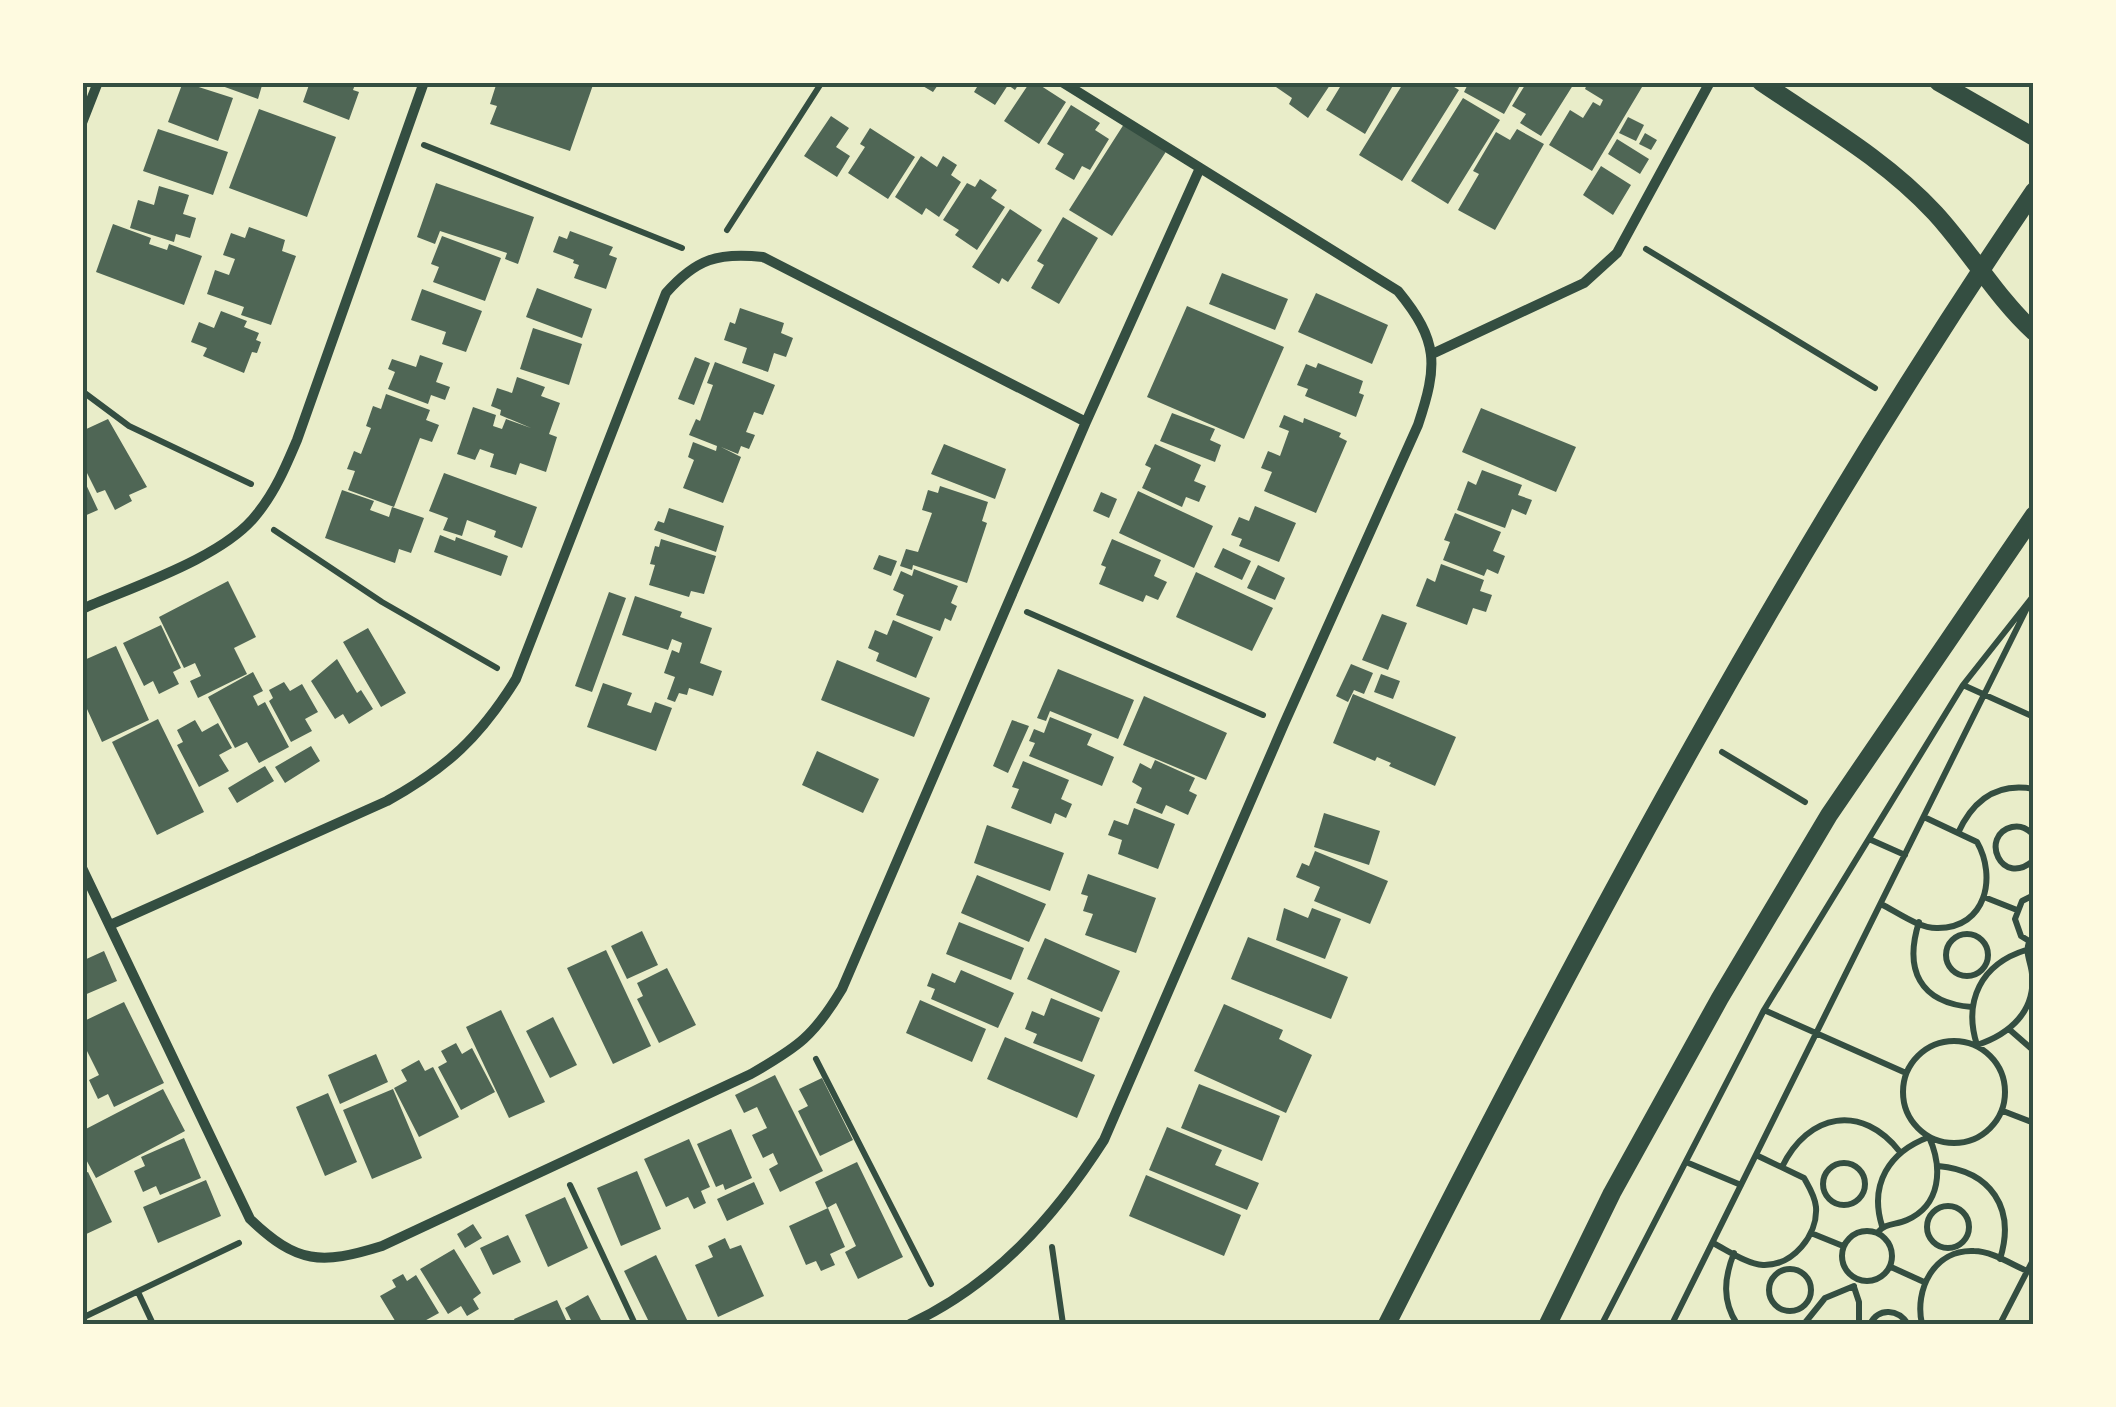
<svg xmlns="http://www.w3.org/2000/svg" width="2116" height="1407" font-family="Arial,sans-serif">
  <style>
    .building { fill: #4f6655 }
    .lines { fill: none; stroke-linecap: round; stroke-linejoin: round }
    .path { stroke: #344e41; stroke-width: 6 }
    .minor { stroke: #344e41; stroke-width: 10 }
    .tertiary { stroke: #344e41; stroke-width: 18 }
    .neatline { fill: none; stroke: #344e41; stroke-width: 4 }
  </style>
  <rect width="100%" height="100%" fill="#e9edc9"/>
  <!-- building -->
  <path class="building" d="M183,82L233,98L218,141L168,122Z
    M211,82H263L258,99Z
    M310,82H356L353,90L359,92L349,120L303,102Z
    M497,82H594L570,151L490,124L497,106L490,104Z
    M916,82H940L933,92Z
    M980,82H1020L1015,90L1008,85L995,105L974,92Z
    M1030,82H1035L1066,102L1039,144L1004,121Z
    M1280,82H1332L1308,118L1289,104L1292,98L1276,87Z
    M1343,82H1395L1365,134L1326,110Z
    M1404,82H1446L1459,90L1402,181L1359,155Z
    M1469,82H1522L1504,114L1464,92Z
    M1527,82L1538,86L1540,82H1575L1541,136L1520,123L1526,114L1512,106Z
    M1588,82H1645L1592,171L1549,145L1570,110L1583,118L1593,102L1600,106L1603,100L1585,89Z
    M1463,98L1500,120L1448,204L1411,181Z
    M1071,105L1100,123L1095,130L1109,139L1090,170L1082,166L1074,180L1055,169L1064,154L1047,144Z
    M259,109L336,137L307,217L229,188Z
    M831,116L849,128L836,147L850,156L837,177L804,156Z
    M1628,117L1644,125L1636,141L1619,133Z
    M1124,124L1167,150L1112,236L1069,210Z
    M870,128L915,157L888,199L848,173L865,147L860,144Z
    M158,129L228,152L213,195L143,171Z
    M1517,129L1544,144L1495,230L1458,210L1479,174L1473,171L1496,132L1510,140Z
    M1645,133L1657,140L1651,150L1639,144Z
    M1617,139L1649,159L1640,174L1608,154Z
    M921,156L937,167L943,156L957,165L951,175L961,182L939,217L926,208L922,215L895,197Z
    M1601,166L1631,185L1613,215L1583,195Z
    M980,179L997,190L991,198L1005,207L977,250L955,235L959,230L943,220L967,183L975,187Z
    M436,183L534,217L518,264L505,259L507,253L440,231L435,244L417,237Z
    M159,186L189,195L183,214L196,218L190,238L176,234L174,242L130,228L138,200L154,205Z
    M1010,209L1042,230L1008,282L1002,278L999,284L972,267Z
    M1063,217L1098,238L1059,304L1031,288L1044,265L1037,261Z
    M113,224L151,238L149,244L167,250L169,244L202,256L184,305L96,272Z
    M249,227L285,240L282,251L296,256L271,325L241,315L244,307L207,294L215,270L229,275L235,259L223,255L231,233L245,238Z
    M570,231L613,247L609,255L617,258L606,289L574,278L579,265L573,263L574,260L553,252L559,236L567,239Z
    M442,236L501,258L485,301L433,282L439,267L431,264Z
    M1222,273L1288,299L1275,330L1209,304Z
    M537,288L592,309L582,338L526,317Z
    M422,289L482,311L466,352L442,344L446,332L411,320Z
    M1316,293L1388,325L1372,364L1298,332Z
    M1187,306L1284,347L1244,439L1147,397Z
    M740,308L784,323L781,333L793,338L786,357L774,353L768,372L742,363L747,348L724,340L730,322L735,324Z
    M221,311L247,321L244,327L259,333L256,340L261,342L257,353L252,352L244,373L203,356L207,348L191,342L199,322L214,328Z
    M533,328L582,344L569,385L520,369Z
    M420,355L443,363L436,382L450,387L445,400L431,395L428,404L388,389L395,372L388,369L392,359L416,367Z
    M695,357L710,363L694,405L678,399Z
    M715,362L775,385L763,415L754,412L746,432L755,435L749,449L741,446L738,454L721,447L741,457L723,503L683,488L694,460L688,457L693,442L716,451L717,446L689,435L696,419L700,421L713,385L707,383Z
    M1318,363L1363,381L1359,393L1364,395L1356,417L1305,396L1308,389L1297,385L1306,364L1316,368Z
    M517,377L545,387L541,396L560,403L549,434L557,437L546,472L520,463L516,475L490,467L494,454L480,449L475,460L457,454L473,407L496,415L493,426L502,429L506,419L531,428L500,415L501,410L491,406L497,388L512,393Z
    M386,394L430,410L426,420L439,425L432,442L420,438L394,507L348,490L355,471L347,469L354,451L361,454L371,428L366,426L373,406L381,409Z
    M1481,408L1576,447L1556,492L1462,452Z
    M1172,413L1215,429L1210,440L1221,445L1215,462L1160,441Z
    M1284,415L1303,423L1304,418L1341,433L1339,437L1347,441L1316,513L1264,491L1272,472L1261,468L1268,451L1280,456L1289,431L1279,427Z
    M108,419L147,487L129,495L132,501L115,510L105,490L97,493L82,463V431Z
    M944,444L1006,469L995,499L931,474Z
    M1155,444L1201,465L1194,481L1206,486L1199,502L1186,497L1182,507L1142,488L1151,468L1145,465Z
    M1482,470L1522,485L1518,495L1532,500L1526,515L1512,509L1505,528L1457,510L1468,481L1476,485Z
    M444,473L537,507L522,548L494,537L496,531L467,520L462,536L443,530L448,518L429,511Z
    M82,476L98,510L82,517Z
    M940,486L988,502L982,521L987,523L967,583L913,565L912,570L900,566L906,549L918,552L932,513L922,510L928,490L938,493Z
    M342,490L374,501L370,510L389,517L392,507L424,518L411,553L399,549L395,563L325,538Z
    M1138,491L1213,526L1194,568L1119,533Z
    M1101,492L1117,499L1109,518L1093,511Z
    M1255,506L1296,523L1279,562L1239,546L1242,539L1231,535L1239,517L1249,521Z
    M669,508L724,526L716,552L654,530L658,521L664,523Z
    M1455,513L1501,532L1493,551L1505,556L1498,574L1487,569L1484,576L1443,560L1450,542L1444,540Z
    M440,535L455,541L456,537L508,556L501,576L434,552Z
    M661,539L716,556L704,594L691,591L689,597L649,585L655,565L650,564L655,546L659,547Z
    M1112,539L1161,560L1154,576L1167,582L1158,600L1146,595L1143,602L1099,584L1106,567L1101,565Z
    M1223,548L1251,561L1242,580L1214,567Z
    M879,555L897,561L891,576L873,569Z
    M1441,564L1484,580L1480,591L1492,595L1486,612L1473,608L1467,625L1416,606L1427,578L1435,582Z
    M1258,565L1285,578L1275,600L1247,588Z
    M914,569L958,586L951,603L957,606L951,621L945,618L940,631L896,615L904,595L893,590L901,571L912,576Z
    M1196,572L1273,608L1252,651L1176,617Z
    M228,581L256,637L234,648L247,674L198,698L190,681L201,676L195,663L184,668L159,617Z
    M609,592L626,598L592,692L575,686Z
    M635,596L682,612L680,617L712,628L700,663L722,671L713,696L689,688L687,695L679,693L675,702L667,699L675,677L664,673L672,650L679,653L682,643L672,639L668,650L622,635Z
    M1382,614L1407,623L1388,670L1362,660Z
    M893,620L933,637L916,678L876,661L879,653L868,648L875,630L887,635Z
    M161,625L181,668L173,672L179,684L159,694L153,681L144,686L123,643Z
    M368,628L406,693L381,707L343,642Z
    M116,646L149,720L102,742L82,698V661Z
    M337,659L357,693L361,690L373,709L349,724L343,714L335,719L311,681Z
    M837,660L930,698L914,737L821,700Z
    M1351,664L1373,673L1364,694L1354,690L1348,702L1336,696Z
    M1058,669L1134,700L1118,739L1050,711L1046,721L1037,718Z
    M253,672L263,691L253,696L258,706L265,702L289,747L259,763L247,742L235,748L208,697Z
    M1381,674L1400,681L1393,699L1374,692Z
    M284,682L290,691L302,684L318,712L305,719L312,731L291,742L269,701L273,698L269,690Z
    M603,683L632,693L627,705L651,713L655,702L672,708L656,751L587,727Z
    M1353,694L1456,737L1435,786L1389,766L1391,763L1377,757L1375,761L1333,743Z
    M1144,696L1227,733L1206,780L1123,745Z
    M1050,717L1092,734L1087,745L1114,757L1102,786L1029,756L1035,743L1029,741L1034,729L1044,733Z
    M158,719L204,812L157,835L112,742Z
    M195,720L202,732L218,723L232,748L219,755L229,771L199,787L177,745L183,742L177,730Z
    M1012,720L1029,726L1008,773L993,766Z
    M311,746L320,761L285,783L275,767Z
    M817,751L879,779L863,813L802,785Z
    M1155,760L1195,778L1189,791L1197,795L1188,815L1166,805L1162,814L1136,803L1142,788L1132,782L1140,763L1151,769Z
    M1023,761L1069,780L1061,799L1072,804L1066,818L1055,813L1051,824L1011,808L1019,789L1012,787Z
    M265,766L274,781L237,803L228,788Z
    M1134,808L1175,824L1158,869L1118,854L1122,840L1108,835L1114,820L1128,825Z
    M1324,813L1380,831L1369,865L1314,847Z
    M987,825L1064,853L1050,891L974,863Z
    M1315,851L1388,881L1370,924L1314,901L1320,887L1296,877L1302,863L1309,866Z
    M1088,874L1156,898L1136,953L1085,935L1093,914L1083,911L1088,896L1081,894Z
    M977,875L1046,904L1029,942L961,913Z
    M1284,908L1308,918L1312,908L1341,919L1325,959L1276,940Z
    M959,922L1024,948L1011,980L946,954Z
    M642,931L658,965L627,979L611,946Z
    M1248,937L1348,977L1331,1019L1231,979Z
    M1045,938L1120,971L1102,1012L1027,979Z
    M606,950L651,1046L613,1064L567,968Z
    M104,951L117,981L82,996V961Z
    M667,968L696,1025L659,1043L637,999L643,996L637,983Z
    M961,970L1014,993L998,1028L931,999L935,989L927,986L932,973L955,983Z
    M1051,998L1100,1018L1082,1062L1033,1043L1037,1034L1025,1029L1032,1011L1044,1016Z
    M920,1000L986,1029L972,1062L906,1033Z
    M124,1002L164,1083L114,1107L108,1094L98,1099L89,1080L99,1075L82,1041V1022Z
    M1224,1004L1283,1030L1279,1039L1312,1055L1286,1113L1194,1071Z
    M501,1010L545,1102L509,1118L466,1027Z
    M553,1017L577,1065L550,1078L526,1031Z
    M1005,1037L1095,1075L1077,1118L987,1079Z
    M456,1043L462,1054L472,1048L495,1092L461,1110L438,1067L447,1062L441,1051Z
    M376,1054L388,1082L340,1104L328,1075Z
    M419,1060L425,1071L433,1067L459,1117L419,1137L394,1088L407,1081L401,1070Z
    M775,1075L823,1171L780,1192L769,1169L778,1164L773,1153L763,1158L752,1135L767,1128L757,1107L744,1113L735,1095Z
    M822,1078L853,1140L820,1156L798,1111L808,1106L799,1089Z
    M1199,1084L1280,1116L1262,1161L1181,1128Z
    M163,1089L185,1131L96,1178L82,1152V1131Z
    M393,1089L422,1158L372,1179L343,1110Z
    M328,1093L357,1162L325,1176L296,1107Z
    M1167,1127L1222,1150L1215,1165L1259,1183L1247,1210L1149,1170Z
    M731,1129L752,1178L725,1190L723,1184L716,1187L697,1144Z
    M184,1138L201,1178L160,1195L156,1186L143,1192L134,1171L145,1166L141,1157Z
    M689,1139L710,1187L701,1191L706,1203L694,1209L688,1197L666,1207L644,1159Z
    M857,1162L903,1257L858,1279L845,1252L856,1246L836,1203L827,1208L815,1182Z
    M637,1171L661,1229L621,1246L597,1188Z
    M88,1172L112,1222L82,1236V1174Z
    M1146,1175L1241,1215L1224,1256L1129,1216Z
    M206,1180L221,1216L158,1243L143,1207Z
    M754,1182L764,1204L727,1221L717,1199Z
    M565,1197L588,1248L548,1267L525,1215Z
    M828,1208L845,1247L830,1254L835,1265L821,1271L816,1261L806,1265L789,1226Z
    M473,1224L482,1238L465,1248L457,1234Z
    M508,1235L521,1262L493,1275L480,1248Z
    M725,1238L730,1249L741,1245L764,1296L718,1317L695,1265L713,1257L708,1246Z
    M454,1249L481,1293L473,1299L479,1309L467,1316L461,1306L448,1314L420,1269Z
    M656,1255L689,1324H650L624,1271Z
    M403,1274L407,1281L416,1275L439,1313L419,1324H397L380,1296L396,1287L392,1280Z
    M588,1295L603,1324H573L565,1308Z
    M557,1300L568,1324H516L514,1319Z"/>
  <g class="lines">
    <!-- path -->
    <path class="path" d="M424,145L682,248
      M727,230L822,82
      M1646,249L1875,388
      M82,391L129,426L251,484
      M274,530L382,602L497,668
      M1027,612L1263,715
      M1963,685L2034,717
      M1722,752L1805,802
      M1958,833C1973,800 1997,782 2034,789
      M2034,835C2027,829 2022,825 2012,827C1979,835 2001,889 2034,860
      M1869,839L1905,855
      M2034,895L2022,901L2015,919L2021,936L2034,944
      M1984,897L2017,910
      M1881,904C1897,912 1920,929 1938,928C1986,928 1997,877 1977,842L1924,817
      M1919,922C1904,969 1919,1003 1972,1007
      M1946 955a21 21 0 1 1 42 0a21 21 0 1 1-42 0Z
      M2026,950C1981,964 1963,1001 1977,1045C2010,1034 2036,1011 2032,974C2031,962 2025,954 2029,942
      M1764,1010L1906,1073
      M2010,1030L2034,1051
      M1903 1092a51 51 0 1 1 102 0a51 51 0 1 1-102 0Z
      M816,1059L931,1284
      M2003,1111L2034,1123
      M1686,1162L1741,1185
      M1823 1184a21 21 0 1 1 42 0a21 21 0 1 1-42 0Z
      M1938,1166C1991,1171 2016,1208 2000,1259
      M1782,1167C1808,1113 1862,1103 1900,1152
      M570,1185L635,1324
      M1927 1227a21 21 0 1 1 42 0a21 21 0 1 1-42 0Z
      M1842 1256a25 25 0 1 1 50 0a25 25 0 1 1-50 0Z
      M1878,1232C1885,1223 1896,1225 1907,1220C1941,1205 1943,1168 1929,1137C1889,1152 1869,1184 1882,1226
      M1811,1233L1843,1246
      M1713,1243C1727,1250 1747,1264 1763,1265C1793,1266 1818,1235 1816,1207C1815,1196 1809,1187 1804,1178L1756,1155
      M1052,1247L1063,1324
      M1734,1253C1724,1278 1722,1301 1737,1324
      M1891,1267L1924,1282
      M1769 1290a21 21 0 1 1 42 0a21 21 0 1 1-42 0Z
      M1854,1287L1859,1302V1324
      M138,1292L153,1324
      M82,1318L239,1243
      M1602,1324L1764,1010L1963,685L2034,595
      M1672,1324L2028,606
      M1804,1324L1825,1298L1854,1286
      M1870,1324C1879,1307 1898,1309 1908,1324
      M1922,1324C1914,1290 1934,1249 1974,1251C1991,1251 2011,1264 2027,1271
      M2000,1324L2034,1258"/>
    <!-- minor -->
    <path class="minor" d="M82,123L98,82
      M1432,354L1584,283L1617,253L1710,82
      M82,609C132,587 225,557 257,514C275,492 286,466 297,440L424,82
      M82,868L250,1219C297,1264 321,1265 382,1246L751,1074C798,1047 814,1036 842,989L1086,422L1200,168
      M110,925L387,801C447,768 480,737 516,679L666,293C696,259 718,252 763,257L1086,422
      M910,1324C995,1284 1054,1218 1104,1140L1284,724L1418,425C1438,365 1439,341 1398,291L1062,82"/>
    <!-- tertiary -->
    <path class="tertiary" d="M1761,82C1821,123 1885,159 1935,213C1970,251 1996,297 2034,332
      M1938,82L2034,137
      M1387,1324C1583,937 1789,551 2034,191
      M1548,1324L1612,1193L1720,998L1829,815L2034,515"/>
  </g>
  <!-- border -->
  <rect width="2116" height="1407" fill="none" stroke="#fefae0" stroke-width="170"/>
  <rect x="85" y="85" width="1946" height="1237" class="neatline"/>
</svg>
